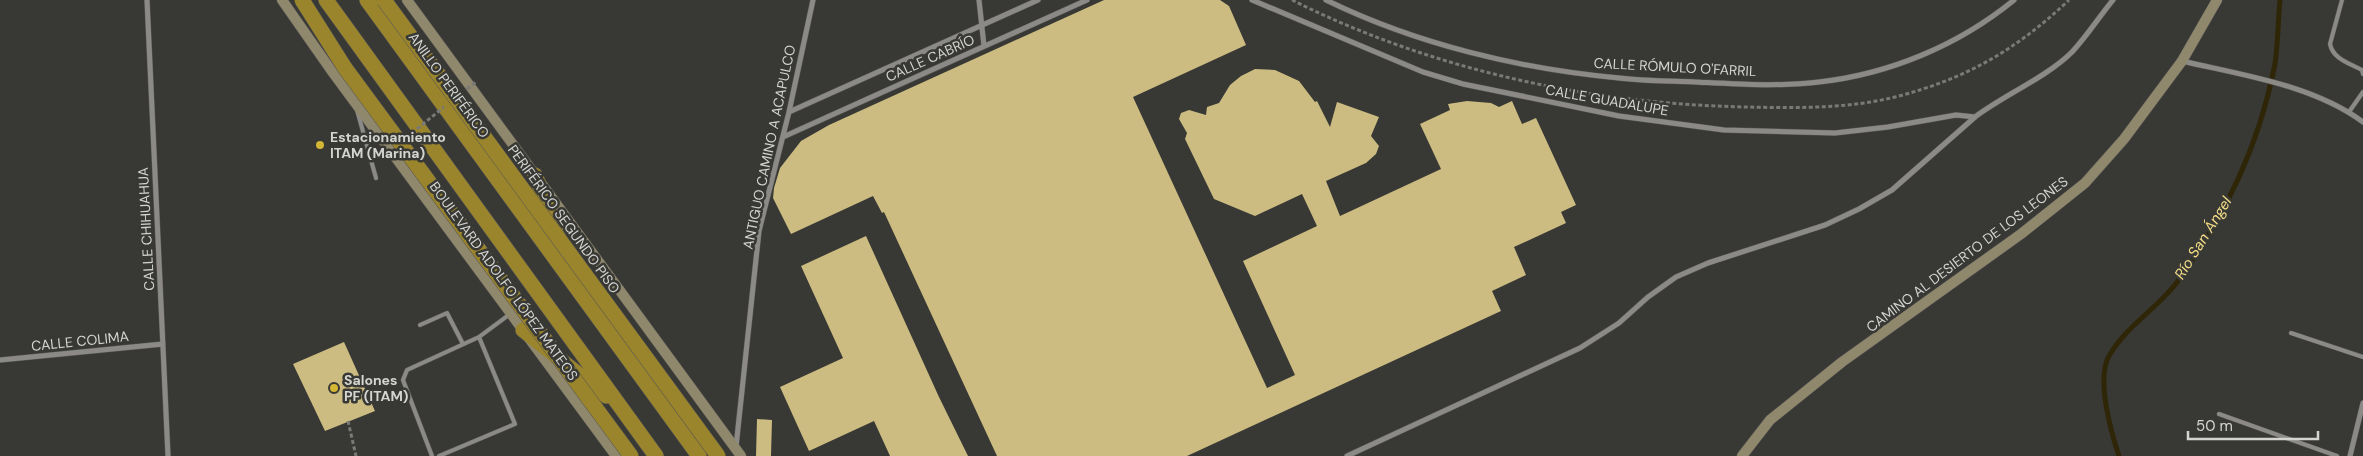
<svg xmlns="http://www.w3.org/2000/svg" width="2363" height="456" font-family="'DM Sans',sans-serif">
  <style>
    .lines { fill: none; stroke-linecap: round; stroke-linejoin: round }
    .stream { stroke: #2e2607; stroke-width: 5 }
    .building { fill: #ccbc81 }
    .service-casing { stroke: #565553; stroke-width: 5 }
    .minor-casing { stroke: #565553; stroke-width: 6 }
    .secondary-casing { stroke: #565553; stroke-width: 11 }
    .motorway-casing { stroke: #565553; stroke-width: 16 }
    .path { stroke: #797977; stroke-width: 3; stroke-dasharray: 4 2.5; stroke-linecap: butt }
    .service { stroke: #8b8a87; stroke-width: 4 }
    .minor { stroke: #8b8a87; stroke-width: 5 }
    .secondary { stroke: #90886c; stroke-width: 10 }
    .motorway { stroke: #9a852d; stroke-width: 15 }
    .motorway-bridge-casing { stroke: #565553; stroke-width: 16; stroke-linecap: butt }
    .path-bridge { stroke: #797977; stroke-width: 3; stroke-dasharray: 4 2.5; stroke-linecap: butt }
    .motorway-bridge { stroke: #9a852d; stroke-width: 15 }
    .poi-dot { fill: #d4b635; stroke: #383835; stroke-width: 2 }
    .labels { text-anchor: middle; dominant-baseline: central; stroke-width: 5; stroke-linejoin: round; paint-order: stroke }
    .street-label { font-size: 14px; fill: #d4d4d2; stroke: #383835 }
    .poi-label { font-size: 14px; font-weight: bold; fill: #d4d4d2; stroke: #383835; text-anchor: start }
    .water-label { font-size: 15px; font-style: italic; fill: #f3dd86; stroke: #383835 }
  </style>
  <rect width="100%" height="100%" fill="#383835"/>
  <g class="lines">
    <!-- stream -->
    <path class="stream" d="M2119,456C2111,432 2096,379 2109,356C2126,326 2158,308 2178,281C2226,214 2259,146 2275,64C2278,43 2278,21 2280,0"/>
  </g>
  <!-- building -->
  <path class="building" d="M1104,0H1220L1229,6L1246,45L1133,97L1267,388L1295,375L1243,261L1317,226L1302,194L1255,216L1214,199L1185,139L1187,133L1179,119L1181,113L1189,110L1206,115L1207,107L1219,103L1230,85L1241,76L1255,69L1275,70L1299,81L1315,102L1317,101L1330,127L1337,102L1379,117L1371,136L1379,146L1376,154L1366,163L1326,181L1340,216L1441,169L1420,124L1450,110L1448,104L1467,101L1491,103L1499,107L1512,101L1522,124L1536,118L1576,205L1561,212L1566,223L1514,247L1526,275L1492,291L1501,311L1187,456H997L884,212L882,213L873,196L791,234L773,198L774,188L780,168L801,141L829,125Z
    M866,236L939,397L968,456H890L874,421L809,451L780,387L843,358L801,266Z
    M344,342L375,411L325,431L293,364Z
    M757,419L772,420L771,456H756Z"/>
  <g class="lines">
    <defs>
      <path id="service" d="M2342,0L2330,44C2333,59 2349,63 2362,70L2363,74
        M357,110L376,178
        M2349,112L2363,92
        M420,325L447,313L463,344
        M2291,333L2363,357
        M2219,414L2337,456
        M432,456L403,380L407,370L479,337L510,314
        M439,456L515,424L479,337"/>
      <path id="minor" d="M147,0L168,456
        M979,0L984,46
        M1252,0L1423,72L1463,84L1619,116L1724,130L1835,133L1888,127L1956,115L1975,117C2004,95 2047,77 2072,52C2087,36 2099,17 2113,0
        M1326,0C1416,44 1520,69 1619,78C1644,81 1670,81 1695,82C1735,84 1778,87 1819,82C1890,74 1959,45 2014,0
        M2182,61C2242,75 2313,85 2363,122
        M789,112L1038,0
        M783,137L1087,0
        M0,360L163,344
        M736,447L759,231L789,112L813,0
        M1347,456L1580,348L1619,323L1648,297L1676,277L1708,263L1825,225L1859,209L1892,190L1975,117
        M2350,456L2363,403"/>
      <path id="secondary" d="M282,0L331,70L616,456
        M407,0L741,456
        M1742,456L1770,420L1842,362L2021,234L2085,183L2124,139L2182,61L2217,0"/>
      <path id="motorway" d="M326,0L656,456
        M367,0L699,456
        M535,175L558,234
        M523,330L606,396"/>
    </defs>
    <!-- service casing -->
    <use href="#service" class="service-casing"/>
    <!-- minor casing -->
    <use href="#minor" class="minor-casing"/>
    <!-- secondary casing -->
    <use href="#secondary" class="secondary-casing"/>
    <!-- motorway casing -->
    <use href="#motorway" class="motorway-casing"/>
    <!-- path -->
    <path class="path" d="M1292,0C1432,70 1590,104 1747,107C1796,108 1847,109 1895,97C1966,79 2016,50 2069,0
      M348,421L356,456"/>
    <!-- service -->
    <use href="#service" class="service"/>
    <!-- minor -->
    <use href="#minor" class="minor"/>
    <!-- secondary -->
    <use href="#secondary" class="secondary"/>
    <!-- motorway -->
    <use href="#motorway" class="motorway"/>
    <defs>
      <path id="motorway-bridge" d="M302,0L345,68L631,456
        M384,0L718,456"/>
    </defs>
    <!-- motorway-bridge casing -->
    <use href="#motorway-bridge" class="motorway-bridge-casing"/>
    <!-- path-bridge -->
    <path class="path-bridge" d="M467,89L476,82
      M412,133L444,107
      M380,158L387,152"/>
    <!-- motorway-bridge -->
    <use href="#motorway-bridge" class="motorway-bridge"/>
  </g>
  <!-- markers -->
  <g class="poi-dot">
    <circle cx="320" cy="145" r="5"/>
    <circle cx="334" cy="388" r="5"/>
  </g>
  <g class="labels">
    <!-- street labels -->
    <g class="street-label">
      <text transform="translate(930 58) rotate(-24)">CALLE CABRÍO</text>
      <text transform="translate(1675 67) rotate(3)">CALLE RÓMULO O'FARRIL</text>
      <text transform="translate(449 85) rotate(54)">ANILLO PERIFÉRICO</text>
      <text transform="translate(1607 100) rotate(10)">CALLE GUADALUPE</text>
      <text transform="translate(769 147) rotate(-78)">ANTIGUO CAMINO A ACAPULCO</text>
      <text transform="translate(564 219) rotate(54)">PERIFÉRICO SEGUNDO PISO</text>
      <text transform="translate(146 229) rotate(-93)">CALLE CHIHUAHUA</text>
      <text transform="translate(1967 254) rotate(-37)">CAMINO AL DESIERTO DE LOS LEONES</text>
      <text transform="translate(504 281) rotate(54)">BOULEVARD ADOLFO LÓPEZ MATEOS</text>
      <text transform="translate(80 341) rotate(-6)">CALLE COLIMA</text>
    </g>
    <!-- poi labels -->
    <g class="poi-label">
      <text x="330" y="137">Estacionamiento<tspan x="330" dy="16">ITAM (Marina)</tspan></text>
      <text x="344" y="380">Salones<tspan x="344" dy="16">PF (ITAM)</tspan></text>
    </g>
    <!-- water labels -->
    <g class="water-label">
      <text transform="translate(2203 238) rotate(-58)">Río San Ángel</text>
    </g>
  </g>
  <!-- scale -->
  <path d="M2188 431v8h130v-8" fill="none" stroke="#d4d4d2" stroke-width="2.5"/>
  <text x="2196" y="431" font-size="15" fill="#d4d4d2" stroke="#383835" stroke-width="4" paint-order="stroke">50 m</text>
</svg>
